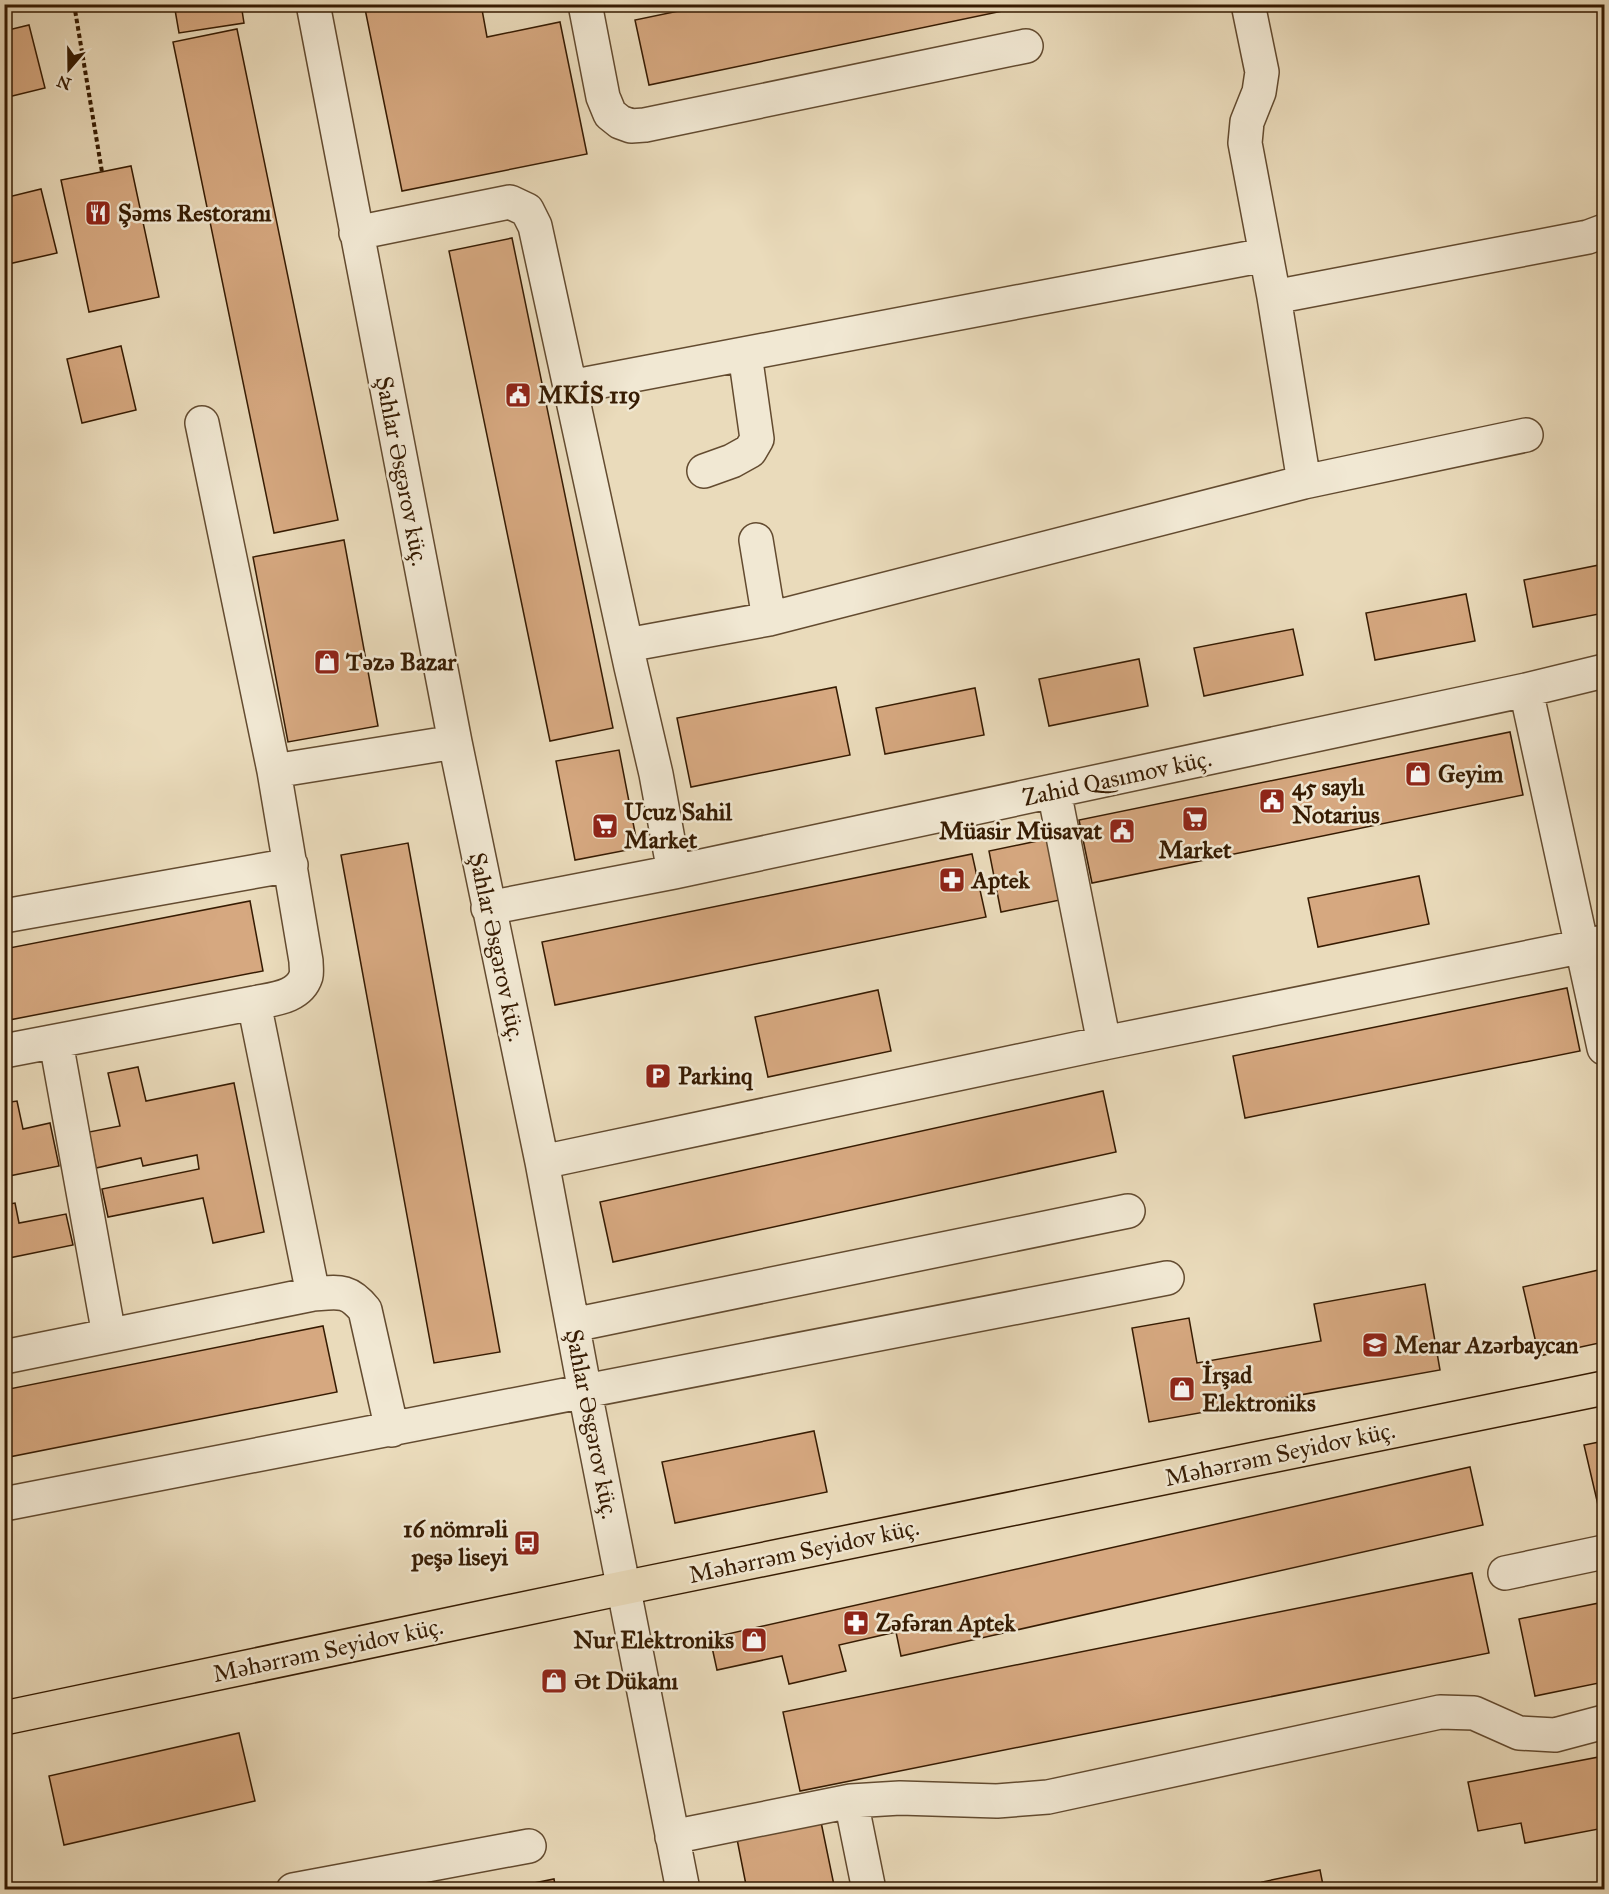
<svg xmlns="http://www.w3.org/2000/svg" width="1609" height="1894" font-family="'IM FELL Great Primer',serif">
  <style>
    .building { fill: #d6a880; stroke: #361b02; stroke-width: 1.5 }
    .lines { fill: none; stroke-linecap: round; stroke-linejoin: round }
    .minor-casing { stroke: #634b30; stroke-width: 36 }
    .major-casing { stroke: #361b02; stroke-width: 36 }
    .path { stroke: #361b02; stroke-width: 4; stroke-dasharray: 4.5 3; stroke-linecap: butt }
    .minor { stroke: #f1e8d3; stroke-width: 33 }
    .major { stroke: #eadbbb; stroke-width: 33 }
    .labels { text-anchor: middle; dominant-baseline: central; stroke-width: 5; stroke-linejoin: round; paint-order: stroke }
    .poi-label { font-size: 24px; font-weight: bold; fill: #361b02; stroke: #f1e8d3; text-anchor: start }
    .street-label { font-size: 24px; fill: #361b02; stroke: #f1e8d3 }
  </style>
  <rect width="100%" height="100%" fill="#eadbbb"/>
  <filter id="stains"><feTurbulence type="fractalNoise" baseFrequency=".00333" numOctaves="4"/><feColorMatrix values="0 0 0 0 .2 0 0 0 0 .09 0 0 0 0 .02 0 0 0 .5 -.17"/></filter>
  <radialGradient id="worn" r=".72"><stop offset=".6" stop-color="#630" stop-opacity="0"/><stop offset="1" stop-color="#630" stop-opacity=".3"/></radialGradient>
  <!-- building -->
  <path class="building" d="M174,4H241L244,23L179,33Z
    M364,4H481L487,37L560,22L587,154L402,191Z
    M712,4H1036L649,85L635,20Z
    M29,25L45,88L4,98V31Z
    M237,29L338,520L274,533L173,42Z
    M131,166L159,297L89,312L61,180Z
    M41,189L57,253L4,265V198Z
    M512,238L613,728L550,741L449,251Z
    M121,346L136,410L82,423L67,359Z
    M344,540L378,726L288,742L253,557Z
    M1604,564V613L1533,627L1524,580Z
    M1466,594L1475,641L1375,660L1366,613Z
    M1293,629L1303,675L1204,696L1194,648Z
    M1139,659L1148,706L1049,726L1039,679Z
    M836,687L850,755L691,787L677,718Z
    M975,688L984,735L885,754L876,708Z
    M1510,732L1523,795L1092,883L1079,820Z
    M619,750L638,848L575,860L556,761Z
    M1047,839L1060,900L1001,912L989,851Z
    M408,843L500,1352L434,1363L341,855Z
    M972,854L986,917L555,1005L542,942Z
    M1419,876L1429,924L1318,947L1308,898Z
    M250,901L263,971L4,1021V949Z
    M1567,988L1580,1051L1245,1118L1233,1056Z
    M878,990L891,1051L768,1077L755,1017Z
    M138,1067L146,1101L234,1083L264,1232L213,1243L203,1198L108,1217L102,1189L199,1169L197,1155L143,1166L141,1158L96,1168L89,1132L120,1126L108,1073Z
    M1103,1091L1116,1152L613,1262L600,1202Z
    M17,1101L23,1129L50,1123L59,1166L4,1177V1103Z
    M15,1203L19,1223L66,1214L73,1245L4,1259V1205Z
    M1603,1269L1604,1276V1342L1539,1356L1523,1287Z
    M1425,1284L1440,1370L1149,1422L1132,1328L1189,1318L1197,1363L1321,1341L1314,1304Z
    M323,1326L337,1392L4,1458V1390Z
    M814,1431L827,1492L675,1523L662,1462Z
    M1604,1441V1503L1598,1505L1584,1445Z
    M1470,1467L1483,1525L901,1656L896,1632L839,1645L846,1671L789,1684L782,1656L717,1670L710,1638Z
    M1472,1573L1489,1653L800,1791L783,1712Z
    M1604,1602V1682L1535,1696L1519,1619Z
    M239,1733L255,1801L64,1845L49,1776Z
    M1604,1756V1828L1525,1843L1521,1823L1478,1831L1468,1782Z
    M821,1822L835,1890H747L737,1839Z
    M1320,1870L1324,1890H1264L1262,1882Z
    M554,1879L556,1890H500Z"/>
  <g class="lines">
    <defs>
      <path id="minor" d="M313,4L455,742L542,1162L585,1392L683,1890
        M585,4L603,97L610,114L620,122L631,126L645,125L1026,46
        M1248,4L1262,72L1259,92L1247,122L1245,143L1274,297L1304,482
        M356,233L510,202L527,210L535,226L631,667L656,774L674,872
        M1274,297L1588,237L1604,231
        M570,387L1265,255
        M202,423L274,771L306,961C306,966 307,972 306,976C299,998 272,999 254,1003L313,1294C339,1292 348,1289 365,1310L392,1430
        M704,471L732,461L750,451L757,439L745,354
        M756,540L769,619
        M627,645L769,619L1304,482L1526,435
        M1526,690L1604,1048
        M274,771L455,742
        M1054,791L1104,1043
        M488,908L674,872L1526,690L1604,671
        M4,916L291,865
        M56,1042L109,1335
        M4,1051L254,1003
        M542,1162L1104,1043L1604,942
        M573,1325L1128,1211
        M4,1357L313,1294
        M4,1504L1167,1278
        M1505,1573L1604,1552
        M851,1801L869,1890
        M672,1837L851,1801L900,1798L997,1801L1048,1797L1440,1712L1474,1713L1519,1733L1555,1735L1604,1722
        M293,1890L529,1846"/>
      <path id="major" d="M4,1718L623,1588L1604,1388"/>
    </defs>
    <!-- minor casing -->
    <use href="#minor" class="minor-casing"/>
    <!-- major casing -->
    <use href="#major" class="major-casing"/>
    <!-- path -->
    <path class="path" d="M74,4L102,172"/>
    <!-- minor -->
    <use href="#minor" class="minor"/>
    <!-- major -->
    <use href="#major" class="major"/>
  </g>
  <!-- icons -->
  <defs>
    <symbol id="restaurant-square" viewBox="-11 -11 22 22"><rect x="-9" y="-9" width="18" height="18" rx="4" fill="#8f2418" stroke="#f1e8d3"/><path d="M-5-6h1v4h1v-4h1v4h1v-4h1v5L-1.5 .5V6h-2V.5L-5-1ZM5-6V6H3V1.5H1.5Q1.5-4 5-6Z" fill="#fff"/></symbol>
    <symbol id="civic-square" viewBox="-11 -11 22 22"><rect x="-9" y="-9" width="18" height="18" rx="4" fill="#8f2418" stroke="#f1e8d3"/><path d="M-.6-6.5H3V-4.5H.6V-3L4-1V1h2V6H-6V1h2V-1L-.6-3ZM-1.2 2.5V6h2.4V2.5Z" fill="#fff"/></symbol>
    <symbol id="shop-square" viewBox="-11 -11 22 22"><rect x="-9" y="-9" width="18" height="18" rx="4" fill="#8f2418" stroke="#f1e8d3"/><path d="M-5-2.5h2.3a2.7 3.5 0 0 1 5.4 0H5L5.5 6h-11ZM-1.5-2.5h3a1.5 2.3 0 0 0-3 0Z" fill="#fff"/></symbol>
    <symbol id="supermarket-square" viewBox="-11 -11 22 22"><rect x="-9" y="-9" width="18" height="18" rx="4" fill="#8f2418" stroke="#f1e8d3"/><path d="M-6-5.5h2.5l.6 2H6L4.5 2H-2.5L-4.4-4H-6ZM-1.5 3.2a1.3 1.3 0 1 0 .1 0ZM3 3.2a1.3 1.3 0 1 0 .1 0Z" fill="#fff"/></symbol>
    <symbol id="pharmacy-square" viewBox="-11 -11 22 22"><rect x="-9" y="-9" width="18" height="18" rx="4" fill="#8f2418" stroke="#f1e8d3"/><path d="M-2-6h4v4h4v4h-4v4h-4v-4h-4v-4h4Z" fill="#fff"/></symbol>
    <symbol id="parking-square" viewBox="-11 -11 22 22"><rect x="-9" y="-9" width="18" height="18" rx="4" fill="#8f2418" stroke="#f1e8d3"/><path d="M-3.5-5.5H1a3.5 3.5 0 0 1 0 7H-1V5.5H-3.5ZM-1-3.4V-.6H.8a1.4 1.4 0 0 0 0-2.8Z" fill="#fff"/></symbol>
    <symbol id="university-square" viewBox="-11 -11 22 22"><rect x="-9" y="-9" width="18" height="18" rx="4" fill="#8f2418" stroke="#f1e8d3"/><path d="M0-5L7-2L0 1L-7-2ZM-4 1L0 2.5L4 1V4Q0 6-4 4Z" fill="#fff"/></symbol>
    <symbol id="bus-square" viewBox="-11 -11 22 22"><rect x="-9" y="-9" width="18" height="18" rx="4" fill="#8f2418" stroke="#f1e8d3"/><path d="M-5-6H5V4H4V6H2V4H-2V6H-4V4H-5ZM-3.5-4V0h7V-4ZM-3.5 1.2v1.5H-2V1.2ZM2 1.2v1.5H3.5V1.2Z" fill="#fff"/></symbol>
  </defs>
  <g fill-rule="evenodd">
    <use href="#restaurant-square" x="83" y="198" width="30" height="30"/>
    <use href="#civic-square" x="503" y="380" width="30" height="30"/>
    <use href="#shop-square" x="312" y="647" width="30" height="30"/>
    <use href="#shop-square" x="1403" y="759" width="30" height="30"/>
    <use href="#civic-square" x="1257" y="786" width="30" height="30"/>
    <use href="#supermarket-square" x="1180" y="804" width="30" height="30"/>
    <use href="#supermarket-square" x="590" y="811" width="30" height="30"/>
    <use href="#civic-square" x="1107" y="816" width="30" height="30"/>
    <use href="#pharmacy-square" x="937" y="865" width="30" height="30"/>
    <use href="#parking-square" x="643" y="1061" width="30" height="30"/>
    <use href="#university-square" x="1360" y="1330" width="30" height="30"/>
    <use href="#shop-square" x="1167" y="1374" width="30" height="30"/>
    <use href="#bus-square" x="512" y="1528" width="30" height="30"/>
    <use href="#pharmacy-square" x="841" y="1608" width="30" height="30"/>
    <use href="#shop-square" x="739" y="1625" width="30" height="30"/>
    <use href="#shop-square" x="539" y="1666" width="30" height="30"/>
  </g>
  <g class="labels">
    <!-- poi labels -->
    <g class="poi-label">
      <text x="118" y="213">Şəms Restoranı</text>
      <text x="538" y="395">MKİS 119</text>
      <text x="346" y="662">Təzə Bazar</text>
      <text x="1438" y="774">Geyim</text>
      <text x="1292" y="787">45 saylı<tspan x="1292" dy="28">Notarius</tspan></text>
      <text x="624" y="812">Ucuz Sahil<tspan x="624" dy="28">Market</tspan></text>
      <text x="1102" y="831" text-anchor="end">Müasir Müsavat</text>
      <text x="1195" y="850" text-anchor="middle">Market</text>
      <text x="972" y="880">Aptek</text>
      <text x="678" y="1076">Parkinq</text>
      <text x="1394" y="1345">Menar Azərbaycan</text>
      <text x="1202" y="1375">İrşad<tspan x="1202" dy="28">Elektroniks</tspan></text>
      <text x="508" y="1529" text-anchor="end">16 nömrəli<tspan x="508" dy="28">peşə liseyi</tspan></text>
      <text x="876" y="1623">Zəfəran Aptek</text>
      <text x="734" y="1640" text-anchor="end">Nur Elektroniks</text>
      <text x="574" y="1681">Ət Dükanı</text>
    </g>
    <!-- street labels -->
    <g class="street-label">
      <text transform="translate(402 471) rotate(79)">Şahlar Əsgərov küç.</text>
      <text transform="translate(1117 778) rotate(-12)">Zahid Qasımov küç.</text>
      <text transform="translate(497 947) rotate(78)">Şahlar Əsgərov küç.</text>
      <text transform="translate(592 1424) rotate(79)">Şahlar Əsgərov küç.</text>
      <text transform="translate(1280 1454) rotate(-12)">Məhərrəm Seyidov küç.</text>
      <text transform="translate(804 1551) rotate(-12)">Məhərrəm Seyidov küç.</text>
      <text transform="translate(328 1650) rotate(-12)">Məhərrəm Seyidov küç.</text>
    </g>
  </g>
  <!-- margin -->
  <rect width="1609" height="1894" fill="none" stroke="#eadbbb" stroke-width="24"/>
  <rect x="6" y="6" width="1597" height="1882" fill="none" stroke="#361b02" stroke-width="3"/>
  <rect x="12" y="12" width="1585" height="1870" fill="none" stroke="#361b02" stroke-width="1.5"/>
  <!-- north arrow -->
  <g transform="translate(69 69) rotate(200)" stroke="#f1e8d3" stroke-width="4.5" paint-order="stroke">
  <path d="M0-4.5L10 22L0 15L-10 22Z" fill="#361b02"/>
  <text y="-9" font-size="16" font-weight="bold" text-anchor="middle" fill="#361b02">N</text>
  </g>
  <rect width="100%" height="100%" filter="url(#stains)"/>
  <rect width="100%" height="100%" fill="url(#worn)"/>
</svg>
